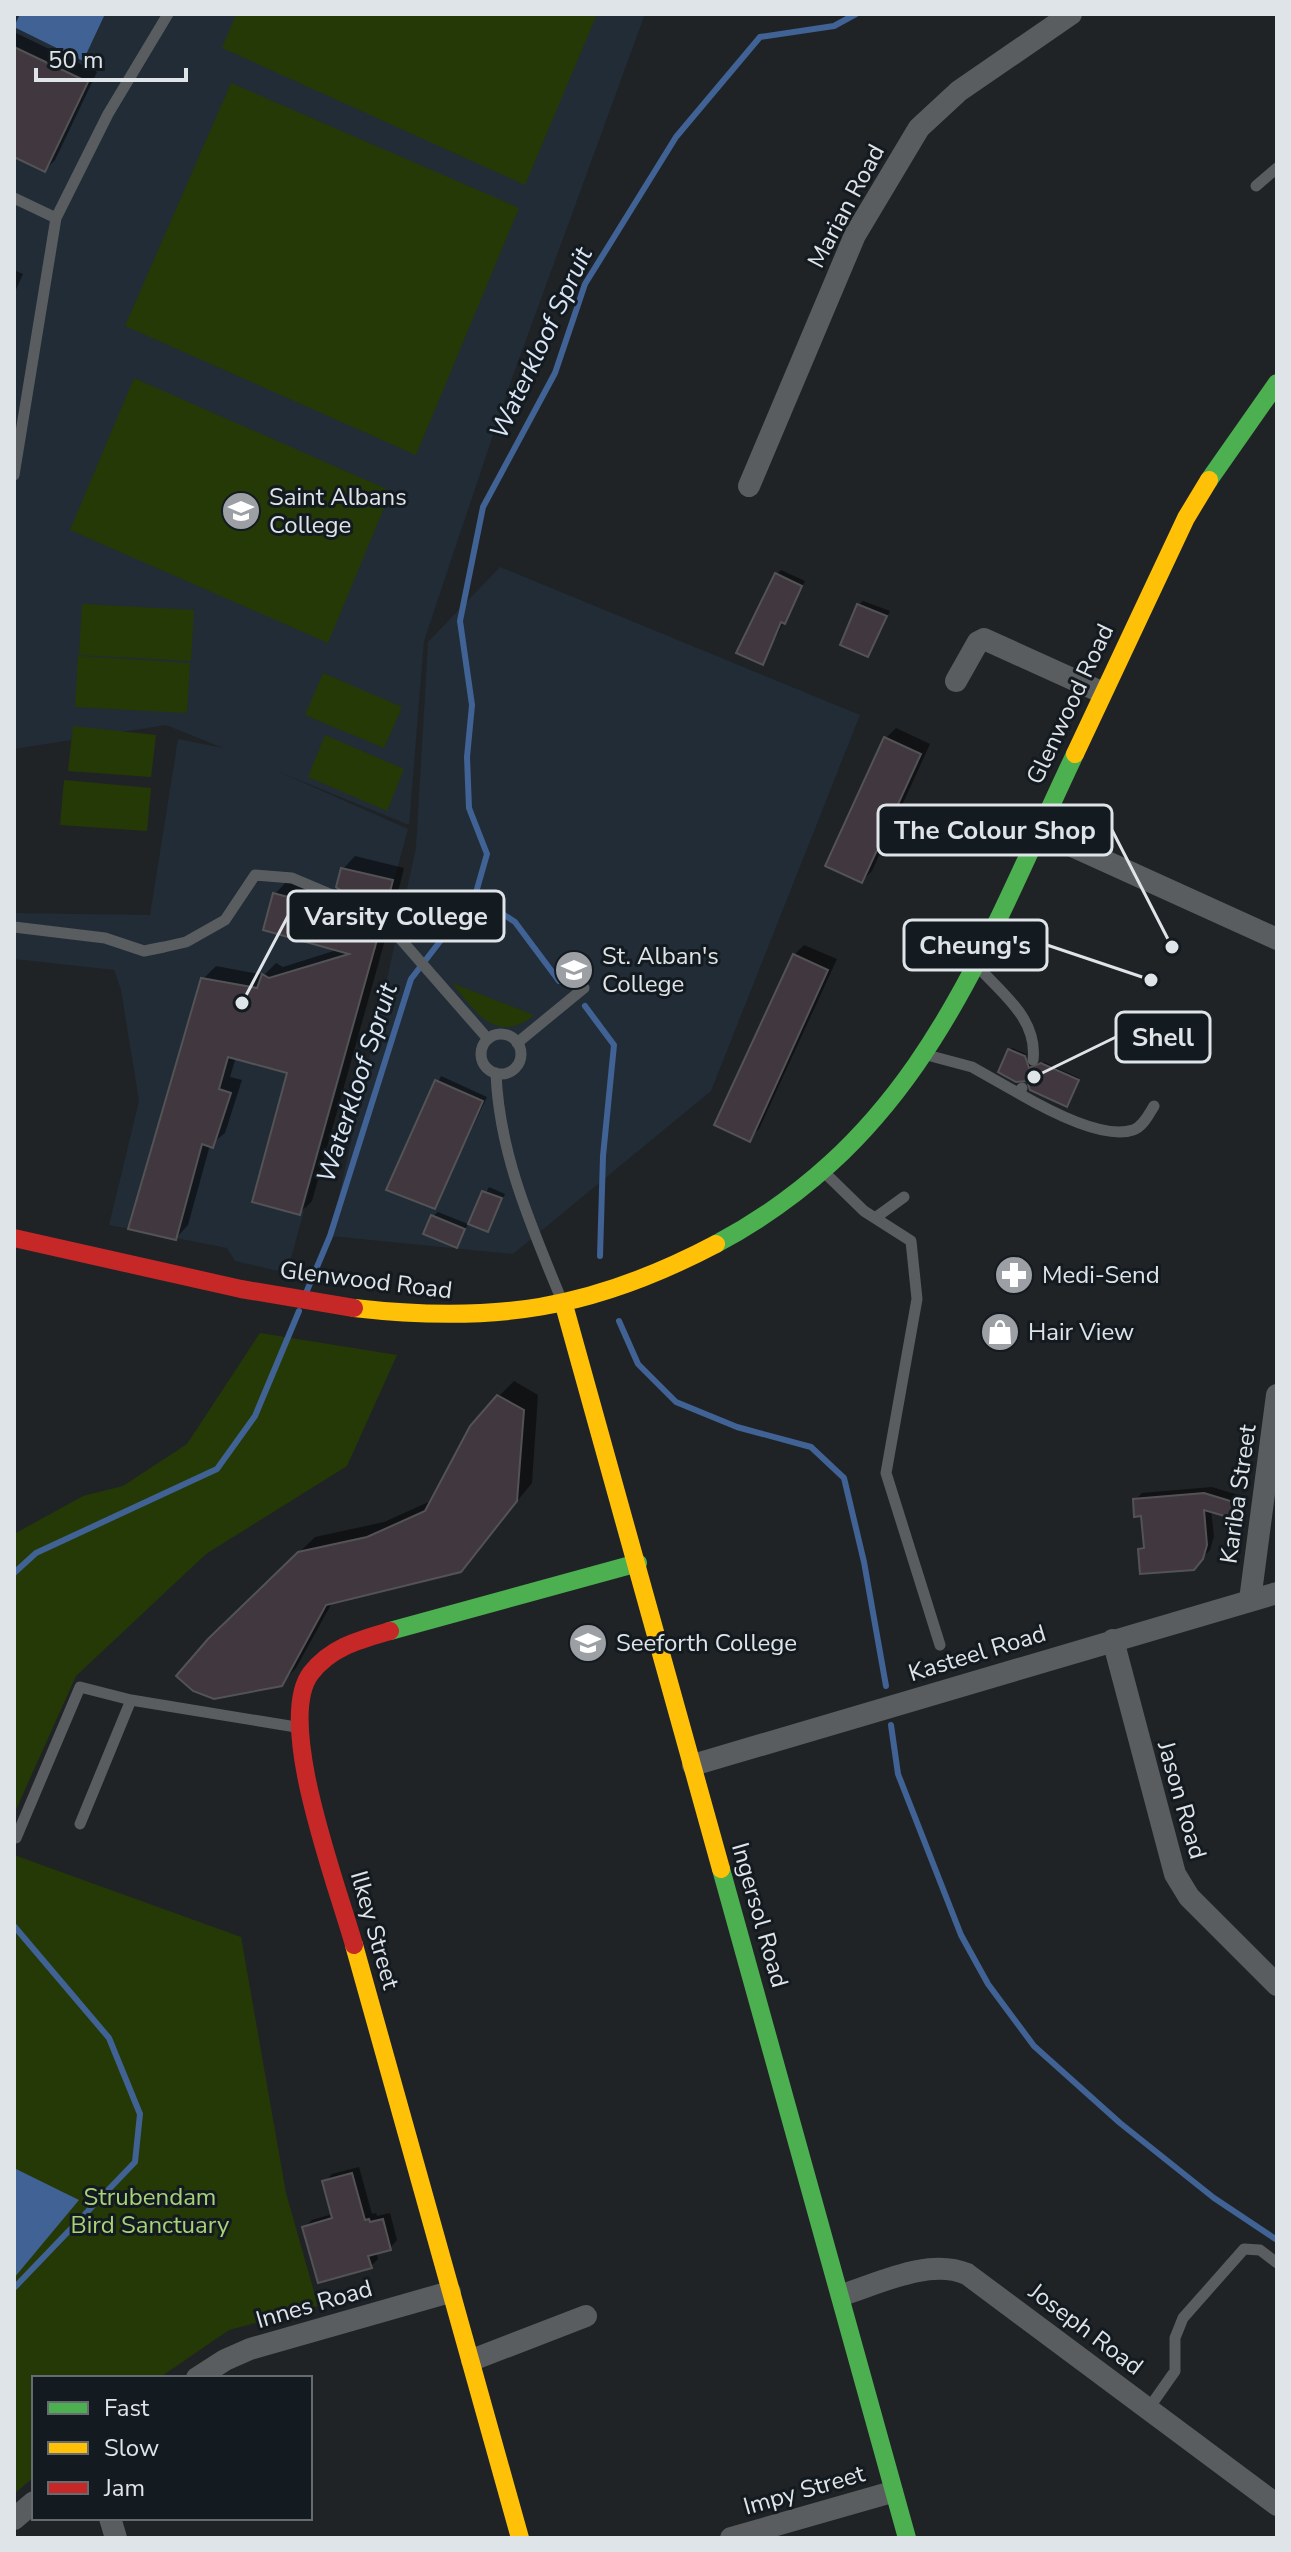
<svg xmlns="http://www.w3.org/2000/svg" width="1291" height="2552" font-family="'Nunito Sans',sans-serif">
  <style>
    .built { fill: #212c36 }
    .green { fill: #253906 }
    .water { fill: #406294 }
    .shadow { fill: #0007 }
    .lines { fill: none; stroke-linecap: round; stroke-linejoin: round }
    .stream { stroke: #406294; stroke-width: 6 }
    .building { fill: #41373f; stroke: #535355; stroke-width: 2 }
    .lane { stroke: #5a5d5f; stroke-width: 11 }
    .street { stroke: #5a5d5f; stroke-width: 22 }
    .fast { stroke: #4caf50; stroke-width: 18 }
    .slow { stroke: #ffc107; stroke-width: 18 }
    .jam { stroke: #c62828; stroke-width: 18 }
    .labels { text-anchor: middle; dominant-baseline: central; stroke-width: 6; stroke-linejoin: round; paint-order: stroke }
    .street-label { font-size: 24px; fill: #dfe4e8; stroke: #131a20 }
    .poi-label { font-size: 24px; fill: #dfe4e8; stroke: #131a20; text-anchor: start }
    .park-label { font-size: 24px; fill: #a8d277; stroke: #131a20 }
    .water-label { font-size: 26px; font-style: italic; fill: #dae5f5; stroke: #131a20 }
    .leader { fill: none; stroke: #dfe4e8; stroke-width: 3 }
    .callout-dot { fill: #dfe4e8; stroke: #131a20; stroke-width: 3 }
    .callout { fill: #131a20; stroke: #dfe4e8; stroke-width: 3 }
    .callout-label { font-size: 26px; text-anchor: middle; font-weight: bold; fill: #dfe4e8 }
  </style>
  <rect width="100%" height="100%" fill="#1f2326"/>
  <!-- built -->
  <path class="built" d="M14,14H645L511,381L424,641L409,825L277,771L408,829L287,1273L235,1261L227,1248L109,1225L139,1101L121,990L114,970L14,959V913L150,915L178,739L223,748L166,725L14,749Z
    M500,567L860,715L711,1091L513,1254L330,1236L416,848L428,642Z"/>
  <!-- green -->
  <path class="green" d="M236,14H597L525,185L222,48Z
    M231,83L519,208L416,455L125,326Z
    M134,378L391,491L328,643L70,530Z
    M82,604L194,610L191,661L79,655Z
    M78,656L190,663L187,713L75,707Z
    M323,673L402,707L384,748L305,715Z
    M73,726L156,735L151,777L68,771Z
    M325,735L404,769L387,811L308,777Z
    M64,780L151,788L147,831L60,825Z
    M452,983L534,1015C496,1046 475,1011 452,983Z
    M260,1333L397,1355L347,1466L206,1554L76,1676L14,1814V1534L83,1496L123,1486L187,1444Z
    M14,1855L241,1937L286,2193L318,2306L229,2330L159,2378H34V2477L14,2494Z"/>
  <!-- water -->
  <path class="water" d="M20,14H105L83,61L14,27Z
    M14,2168L79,2200L14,2278Z"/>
  <!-- shadow -->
  <path class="shadow" d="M14,32L97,72L55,160L45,170L14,155Z
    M14,270L23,274L14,294Z
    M781,570L805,581L763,662L777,574Z
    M863,601L890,611L868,655L859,605Z
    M896,728L930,744L872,871L862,881L886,738Z
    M355,856L404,868L397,896L387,906L392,915L312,1201L300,1213L290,1072L236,1057L230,1077L242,1080L225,1133L210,1145L188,1225L176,1238L203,979L216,966L264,975L276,963L283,967L340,949L275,894L287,881L342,896L345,892L343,869Z
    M804,945L837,959L759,1129L749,1139L794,955Z
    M1012,1048L1026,1054L1031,1067L1044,1062L1079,1078L1068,1103L1028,1079L1000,1071Z
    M441,1076L487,1097L435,1207L389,1189Z
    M489,1187L505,1194L487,1230L471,1223Z
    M438,1212L468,1224L457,1246L433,1216Z
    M514,1381L538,1395L532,1483L460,1571L333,1601L296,1668L281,1684L210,1640L315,1537L384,1522L433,1500L499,1396Z
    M1212,1487L1245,1497L1235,1517L1211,1510L1214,1536L1210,1550L1193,1568L1140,1549L1145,1544L1143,1513L1135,1500L1142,1493Z
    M359,2167L372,2214L376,2213L377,2216L390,2213L397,2240L390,2248L376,2252L378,2259L371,2266L305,2227L312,2220L333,2214L325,2182L332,2174Z"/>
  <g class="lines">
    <!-- stream -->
    <path class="stream" d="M475,896L515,922L559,981
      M585,1006L614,1045L603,1156L600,1256
      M306,1293L330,1236L411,979L475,896L487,854L469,808L467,757L472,705L460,621L483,507L555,373L585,284L676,137L760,37L834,26L856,14
      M619,1321L638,1364L676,1402L737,1427L811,1447L844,1478L864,1562L886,1686
      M14,1573L36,1553L217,1469L255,1416L299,1311
      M891,1725L898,1774L961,1935L988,1984L1034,2046L1120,2123L1214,2198L1277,2240
      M14,1926L109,2038L140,2114L135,2162L14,2288"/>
  </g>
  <!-- building -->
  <path class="building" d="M14,47L88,82L45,172L14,157Z
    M775,573L802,586L785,624L781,622L763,665L736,653Z
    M857,604L887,616L868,657L840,645Z
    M884,737L921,754L862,883L825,866Z
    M341,868L393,880L385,911L375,917L380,929L300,1215L252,1202L287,1073L228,1057L219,1089L231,1093L213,1148L202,1144L176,1240L128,1229L201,978L257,988L262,974L269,978L349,954L263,930L273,893L330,908L331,904L343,903L344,893L336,887Z
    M793,954L828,970L750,1142L714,1125Z
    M1008,1049L1025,1056L1029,1068L1041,1063L1079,1080L1067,1107L1030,1090L1027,1081L1016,1082L998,1072Z
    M435,1080L483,1101L435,1209L386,1190Z
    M482,1191L502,1198L488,1232L468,1224Z
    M431,1215L465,1229L457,1248L423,1234Z
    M497,1395L524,1410L517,1501L461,1572L326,1605L282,1686L214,1699L193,1691L176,1676L208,1639L298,1552L367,1537L425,1511L470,1426Z
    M1204,1493L1240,1504L1235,1519L1204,1510L1207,1545L1203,1559L1194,1570L1140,1574L1138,1549L1144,1548L1141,1516L1134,1517L1133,1499Z
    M352,2173L365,2220L369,2219L370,2222L383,2219L391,2250L368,2256L372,2268L318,2283L302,2227L332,2218L322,2181Z"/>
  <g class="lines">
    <!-- lane -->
    <path class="lane" d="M1256,186L1277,168
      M14,198L56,218
      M14,475L56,218L108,114L168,14
      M383,919L488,1039
      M14,927L105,938L144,951L164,947L186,942L225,920L255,875L292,878L337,897
      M979,968C1003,994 1038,1020 1033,1060
      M481 1054a20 20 0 1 1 40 0a20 20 0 1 1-40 0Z
      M517,1043L584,988
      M927,1055L972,1067L1018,1093L1022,1088
      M496,1073C499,1154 532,1228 562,1301
      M1018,1093C1044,1108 1103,1140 1133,1130C1143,1127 1149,1114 1154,1106
      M825,1173L864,1211L911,1241L917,1299L886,1473L940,1645
      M875,1218L904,1197
      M80,1824L131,1700L296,1727
      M16,1838L80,1687L131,1700
      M1149,2408L1175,2371V2338L1183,2318L1244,2249L1260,2250L1277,2263"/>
    <!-- street -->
    <path class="street" d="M749,486L855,235L919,128L959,91L1071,14
      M956,681L978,642L984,639L1101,692
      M1039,831L1277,939
      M1250,1600L1277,1395
      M1113,1640L1175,1874L1189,1897L1277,1985
      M693,1765L1277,1593
      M842,2295C880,2283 929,2258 967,2274L1277,2505
      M472,2360L586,2316
      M197,2378L225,2360L250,2349L450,2292
      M110,2518L116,2538
      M14,2519L34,2502
      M731,2538L892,2492"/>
    <!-- fast -->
    <path class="fast" d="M1209,480L1277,383
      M716,1244C922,1134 981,952 1075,754
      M390,1631L638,1563
      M721,1869L907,2538"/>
    <!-- slow -->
    <path class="slow" d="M1075,754L1186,518L1209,480
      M564,1305L721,1869
      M354,1308C493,1324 591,1310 716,1244
      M354,1945L520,2538"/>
    <!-- jam -->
    <path class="jam" d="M14,1238L241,1289L354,1308
      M354,1945C338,1887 274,1721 311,1673C331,1647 359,1640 390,1631"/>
  </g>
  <!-- icons -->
  <defs>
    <symbol id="school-disc" viewBox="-11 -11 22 22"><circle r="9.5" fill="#9ca0a4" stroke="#131a20"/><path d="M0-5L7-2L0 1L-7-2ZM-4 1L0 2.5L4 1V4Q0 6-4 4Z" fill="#fff"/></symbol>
    <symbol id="pharmacy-disc" viewBox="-11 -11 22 22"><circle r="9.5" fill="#9ca0a4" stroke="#131a20"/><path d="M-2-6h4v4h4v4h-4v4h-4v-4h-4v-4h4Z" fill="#fff"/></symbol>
    <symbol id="shop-disc" viewBox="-11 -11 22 22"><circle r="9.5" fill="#9ca0a4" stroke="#131a20"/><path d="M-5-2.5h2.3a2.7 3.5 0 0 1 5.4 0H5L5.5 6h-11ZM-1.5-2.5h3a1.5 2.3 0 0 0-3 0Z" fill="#fff"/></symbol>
  </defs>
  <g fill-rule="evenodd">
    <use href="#school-disc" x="219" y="489" width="44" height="44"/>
    <use href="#school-disc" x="552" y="948" width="44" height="44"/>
    <use href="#pharmacy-disc" x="992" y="1253" width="44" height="44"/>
    <use href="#shop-disc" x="978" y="1310" width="44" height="44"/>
    <use href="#school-disc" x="566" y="1621" width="44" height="44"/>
  </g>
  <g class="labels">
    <!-- street labels -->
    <g class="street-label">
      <text transform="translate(846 206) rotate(-62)">Marian Road</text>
      <text transform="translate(1070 704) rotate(-65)">Glenwood Road</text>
      <text transform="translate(366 1280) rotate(7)">Glenwood Road</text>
      <text transform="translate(1238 1494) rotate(-82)">Kariba Street</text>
      <text transform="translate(977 1653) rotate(-17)">Kasteel Road</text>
      <text transform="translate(1182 1800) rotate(74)">Jason Road</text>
      <text transform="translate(760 1915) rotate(74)">Ingersol Road</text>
      <text transform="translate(375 1930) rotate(74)">Ilkey Street</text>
      <text transform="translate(314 2304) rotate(-16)">Innes Road</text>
      <text transform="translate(1086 2329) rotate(37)">Joseph Road</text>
      <text transform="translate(804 2490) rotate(-16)">Impy Street</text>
    </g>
    <!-- poi labels -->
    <g class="poi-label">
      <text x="269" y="497">Saint Albans<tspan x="269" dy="28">College</tspan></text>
      <text x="602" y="956">St. Alban's<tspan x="602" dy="28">College</tspan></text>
      <text x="1042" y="1275">Medi-Send</text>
      <text x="1028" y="1332">Hair View</text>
      <text x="616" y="1643">Seeforth College</text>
    </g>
    <!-- park labels -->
    <g class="park-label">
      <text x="150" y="2197">Strubendam<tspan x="150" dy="28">Bird Sanctuary</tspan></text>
    </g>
    <!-- water labels -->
    <g class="water-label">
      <text transform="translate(541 343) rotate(-65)">Waterkloof Spruit</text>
      <text transform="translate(357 1083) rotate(-72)">Waterkloof Spruit</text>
    </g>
  </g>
  <!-- callouts -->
  <path class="leader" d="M1172 947L1112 830M242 1003L288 916M1151 980L1047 945M1034 1077L1116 1037"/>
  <g class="callout-dot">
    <circle cx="1172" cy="947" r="8"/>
    <circle cx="242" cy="1003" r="8"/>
    <circle cx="1151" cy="980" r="8"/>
    <circle cx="1034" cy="1077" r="8"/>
  </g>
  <g class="callout">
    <rect x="878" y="805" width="234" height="50" rx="8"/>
    <rect x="288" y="891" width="216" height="50" rx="8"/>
    <rect x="904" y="920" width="143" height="50" rx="8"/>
    <rect x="1116" y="1012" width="94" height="50" rx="8"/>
  </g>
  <g class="callout-label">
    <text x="995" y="839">The Colour Shop</text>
    <text x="396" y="925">Varsity College</text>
    <text x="975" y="954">Cheung's</text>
    <text x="1163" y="1046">Shell</text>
  </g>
  <!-- border -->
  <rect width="1291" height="2552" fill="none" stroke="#dfe4e8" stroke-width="32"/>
  <!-- legend -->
  <rect x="32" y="2376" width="280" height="144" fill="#131a20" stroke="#656b70" stroke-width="2"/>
  <rect x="48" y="2402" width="40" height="12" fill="#4caf50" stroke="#656b70" stroke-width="2"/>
  <text x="104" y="2416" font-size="24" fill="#dfe4e8">Fast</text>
  <rect x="48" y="2442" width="40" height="12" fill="#ffc107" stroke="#656b70" stroke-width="2"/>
  <text x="104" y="2456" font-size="24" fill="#dfe4e8">Slow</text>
  <rect x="48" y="2482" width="40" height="12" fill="#c62828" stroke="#656b70" stroke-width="2"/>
  <text x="104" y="2496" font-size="24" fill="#dfe4e8">Jam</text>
  <!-- scale -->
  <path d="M36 68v12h150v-12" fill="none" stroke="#dfe4e8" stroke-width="4"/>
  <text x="48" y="68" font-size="24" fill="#dfe4e8" stroke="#131a20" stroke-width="6" paint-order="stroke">50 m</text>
</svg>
